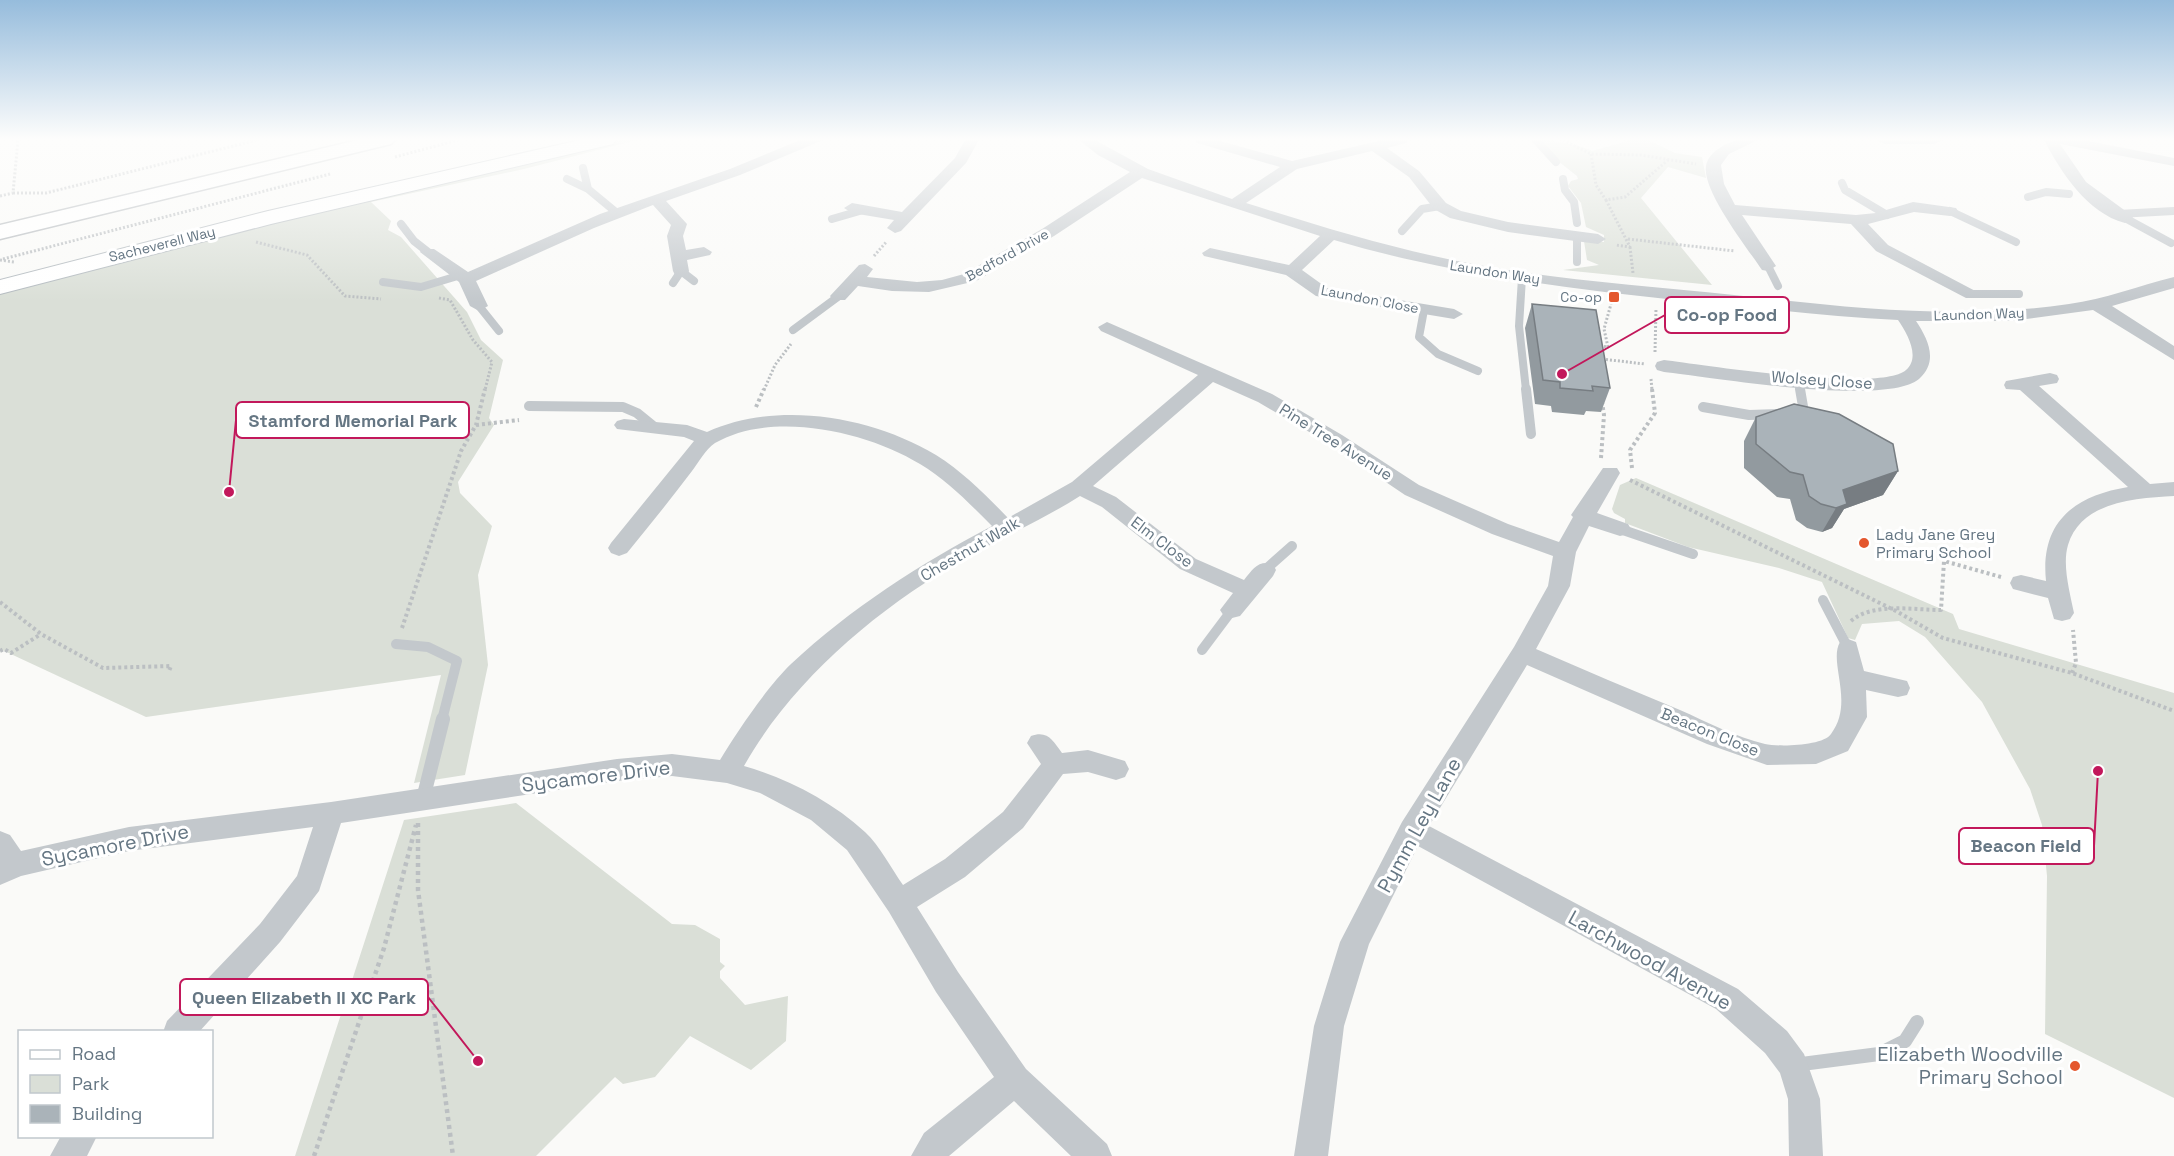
<svg xmlns="http://www.w3.org/2000/svg" width="2174" height="1156" font-family="'Space Grotesk',sans-serif">
  <style>
    .green { fill: #dadfd7 }
    .lines { fill: none; stroke-linecap: round; stroke-linejoin: round }
    .secondary-casing { stroke: #b3babf; stroke-width: 2 }
    .highway-casing { stroke: #b4b9bd; stroke-width: 3 }
    .path-far2 { stroke: #bbbfc2; stroke-width: 3; stroke-dasharray: 2 2; stroke-linecap: butt }
    .path-far1 { stroke: #bbbfc2; stroke-width: 4; stroke-dasharray: 3 3; stroke-linecap: butt }
    .path { stroke: #bbbfc2; stroke-width: 4.5; stroke-dasharray: 4 4; stroke-linecap: butt }
    .lane-far2 { stroke: #c3c8cc; stroke-width: 8 }
    .lane-far1 { stroke: #c3c8cc; stroke-width: 10 }
    .lane { stroke: #c3c8cc; stroke-width: 14 }
    .street { fill: #c3c8cc; fill-rule: evenodd }
    .secondary { fill: #fff; fill-rule: evenodd }
    .highway { fill: #fff; fill-rule: evenodd }
    .wall { fill: #929a9f }
    .shaded-wall { fill: #777d82 }
    .building { fill: #aab3b9; stroke: #777d82; stroke-width: 1.5 }
    .poi-dot { fill: #e4572e; stroke: #fff; stroke-width: 2 }
    .labels { text-anchor: middle; dominant-baseline: central; stroke-width: 6; stroke-linejoin: round; paint-order: stroke }
    .far-street-label { font-size: 14px; fill: #657683; stroke: #fff }
    .far-poi-label { font-size: 14px; fill: #657683; stroke: #fff; text-anchor: end }
    .street-label { font-size: 16px; fill: #657683; stroke: #fff }
    .poi-label { font-size: 16px; fill: #657683; stroke: #fff; text-anchor: start }
    .near-street-label { font-size: 20px; fill: #657683; stroke: #fff }
    .near-poi-label { font-size: 20px; fill: #657683; stroke: #fff; text-anchor: end }
    .leader { fill: none; stroke: #c2185b; stroke-width: 2 }
    .callout-dot { fill: #c2185b; stroke: #fff; stroke-width: 2 }
    .callout { fill: #fff; stroke: #c2185b; stroke-width: 2 }
    .callout-label { font-size: 18px; text-anchor: middle; font-weight: bold; fill: #657683 }
  </style>
  <rect width="100%" height="100%" fill="#fafaf8"/>
  <!-- green -->
  <path class="green" d="M623,140H637L524,169L371,202L391,221L388,230L401,237L467,312L481,340L503,360L489,418L494,425L458,482L460,493L492,526L478,575L488,665L465,775L414,783L441,675L146,717L0,649V291L489,170Z
    M1541,140C1550,140 1586,146 1592,151L1631,140H1648L1675,153L1702,157L1706,178L1668,167L1641,198L1712,285L1563,270L1599,265L1587,260L1584,241L1604,242V235L1586,227L1581,203L1568,186L1571,181L1578,179L1577,176L1558,161Z
    M1636,478L1953,614L1959,629L2174,693V1098L2045,1034L2047,876L2042,825L2030,789L1982,702L1925,637L1899,621L1862,624L1855,640L1848,638L1822,582L1779,568L1688,547L1625,523V519L1614,513L1612,509L1620,485Z
    M516,803L672,924L695,925L720,939V962L725,966L720,971V978L745,1005L788,996L786,1041L751,1070L690,1036L655,1077L623,1084L615,1077L536,1156H295L404,820Z"/>
  <g class="lines">
    <defs>
      <path id="secondary" d="M580,140H616L613,144L271,224L0,294V280L268,211Z"/>
      <path id="highway" d="M358,140H395L391,144L0,239V225Z"/>
    </defs>
    <!-- secondary casing -->
    <use href="#secondary" class="secondary-casing"/>
    <!-- highway casing -->
    <use href="#highway" class="highway-casing"/>
    <!-- path-far2 -->
    <path class="path-far2" d="M1563,140L1591,154L1641,155L1696,164
      M1591,154L1596,185L1606,200L1625,197L1668,160
      M395,157L458,140
      M13,193H46L257,140
      M0,196L13,193L18,140
      M1606,200L1630,247L1616,245
      M1628,239L1735,251
      M256,242L307,255L345,296L381,299
      M1630,247L1633,273
      M874,256L887,241
      M3,259L330,174
      M0,260L14,262
      M439,298L450,300L473,340L492,362L485,390
      M1600,346L1608,347L1604,329L1611,304
      M1655,352L1656,308
      M1602,359L1645,364
      M1651,379L1652,390
      M764,390L775,365L791,344"/>
    <!-- path-far1 -->
    <path class="path-far1" d="M756,407L764,389
      M476,425L519,420
      M1601,458L1604,415L1602,402
      M1632,468L1630,450L1655,413L1652,389
      M1630,480L1896,611L1943,638L2072,673L2174,711
      M0,602L41,634L103,668L171,666L169,671
      M1851,621C1873,602 1914,610 1941,610L1944,561L2001,577
      M402,628L461,451L476,425L485,389
      M0,651L4,649L11,653L41,634
      M2072,673L2076,663L2073,630"/>
    <!-- path -->
    <path class="path" d="M418,823V890L453,1156
      M314,1156L384,948L416,825"/>
    <!-- lane-far2 -->
    <path class="lane-far2" d="M1536,140L1556,162
      M567,179L588,189L583,168
      M1563,179L1565,190L1574,202L1577,223
      M1842,183L1845,190L1887,215
      M588,189L617,213
      M2028,197L2046,192L2069,194
      M1950,211L2016,242
      M2118,214L2174,211
      M2125,218L2171,243
      M832,219L863,210
      M401,224L414,241L428,252
      M1402,231L1422,209L1440,206
      M1577,236V262
      M1768,266L1778,286
      M1522,278L1519,326L1526,390
      M383,282L421,287L461,275
      M673,283L681,271L694,281
      M1972,294H2019
      M479,306L499,331
      M1424,310L1419,337L1438,354L1478,371
      M793,330L839,296
      M1798,380L1800,390"/>
    <!-- lane-far1 -->
    <path class="lane-far1" d="M1526,389L1531,434
      M1800,389L1805,418
      M529,406L623,407L637,413L653,426
      M1703,407L1749,415L1779,414
      M1620,529L1693,554
      M1265,570L1292,546
      M1823,600L1848,648
      M396,644L428,647L457,661L442,720
      M1202,650L1232,610"/>
    <!-- lane -->
    <path class="lane" d="M423,799L443,719
      M1794,1065L1879,1054L1905,1041L1917,1022"/>
    <!-- street -->
    <path class="street" d="M800,140H823L740,175L666,201L687,224L683,236L686,250L704,247L712,252L710,255L687,260L689,271L687,275H675L673,271L667,236L671,225L653,205L594,228L476,281L488,306L479,311L470,306L459,282L420,252L422,249H434L468,272L600,214L730,169Z
      M965,140H979L966,163L901,231L895,233L887,228L894,220L852,213L844,208L852,203L902,212L955,158Z
      M1079,140H1095L1148,169L1232,199L1280,167L1197,143L1195,140H1217L1292,161L1383,140H1408L1406,143L1387,148L1419,171L1446,203L1461,211L1508,222L1598,234L1606,239L1598,244L1508,232L1450,218L1434,209L1409,177L1372,151L1297,169L1246,203C1325,228 1403,252 1484,266C1567,281 1650,286 1734,295C1844,307 1958,321 2069,304C2105,299 2138,286 2174,277V288L2112,306L2174,346V360L2093,310L2012,321H1916C1928,339 1939,361 1919,379C1886,407 1710,377 1664,372L1657,370L1655,366L1657,362L1664,360C1704,365 1880,393 1906,370C1921,357 1907,333 1898,320C1830,317 1762,308 1694,302C1572,289 1452,275 1334,240L1302,270L1327,288L1454,309L1463,314L1454,319L1316,296L1286,275L1204,256L1202,253L1210,248L1289,265L1320,236L1142,178L1054,236L976,281L929,292L892,291L858,286L845,300H833L830,296L859,265L865,264L873,269L867,277L917,282L942,280L964,274L1042,229L1130,172L1098,155Z
      M1737,140H1758L1729,154L1721,165L1724,184L1735,205L1856,215L1876,213L1913,202L1956,208L1958,211L1956,214L1950,216L1914,212L1868,224L1888,245L1981,294L1978,298H1966L1876,251L1851,224L1742,215L1776,266L1768,271L1762,270C1748,249 1702,191 1706,166C1709,151 1725,144 1737,140Z
      M1877,140H1942L1935,144H1884Z
      M2044,140H2084L2174,158V166L2060,144L2086,182L2131,215L2133,218L2125,223C2087,213 2061,172 2044,140Z
      M1107,322L1272,394L1342,435L1419,485L1508,524L1559,542L1573,517L1571,515L1603,468H1617L1620,473L1597,513L1628,524L1631,529L1628,534L1620,536L1589,526L1576,552L1570,586L1536,649C1584,670 1632,690 1680,710C1707,722 1736,737 1765,744C1779,747 1823,746 1831,734C1855,702 1828,663 1840,642L1848,639L1856,642L1864,671L1907,681L1910,688L1907,695L1898,697L1866,690L1867,717L1848,751L1816,764L1767,765L1707,744L1527,665L1429,826L1738,989L1787,1031L1804,1054L1820,1099L1823,1156H1789L1788,1099L1780,1073L1765,1053L1716,1009L1418,846L1369,944L1344,1026L1328,1156H1294L1314,1026L1340,942L1402,822L1514,647L1548,586L1553,556L1492,534L1405,495L1328,443L1258,402L1213,382L1093,486L1116,497L1196,559L1244,580C1253,569 1258,560 1273,564L1276,570L1273,576L1240,616L1232,618L1224,616L1220,610L1233,593L1180,569L1102,507L1080,496C1039,522 994,541 952,566C871,614 790,684 744,766C788,779 831,801 865,832C880,846 891,868 903,885L945,859L1003,812L1041,764L1027,743L1031,736C1048,730 1053,741 1062,753L1088,750L1125,761L1129,769L1125,777L1116,780L1088,772L1063,774L1023,828L965,877L917,907L958,972L1026,1069L1107,1144L1112,1156H1071L1014,1101L949,1156H911L924,1133L994,1077L936,992L889,912L847,850L811,820L760,793L727,783L672,776L617,781L341,823L319,891L280,942L199,1032H163L167,1021L260,924L297,876L313,827L129,851L21,876L0,885V831L10,835L21,851L129,827L331,802L617,759L672,754L720,760C736,733 768,686 791,664C851,608 920,564 992,526C970,504 947,480 920,464C866,431 772,410 715,443C705,450 699,462 692,471C671,499 649,526 627,553L619,556L611,553L608,548L611,543L694,441L684,437L617,429L614,425L617,421L624,419L687,425L707,432C777,400 871,416 936,455C963,472 986,495 1008,518L1072,482L1198,375L1101,331L1098,327Z
      M2050,373L2057,375L2059,379L2057,383L2039,386L2150,484L2174,482V496C2137,498 2081,501 2068,545C2062,565 2070,593 2074,613L2070,619L2062,621L2054,619L2048,598L2013,589L2010,583L2013,577L2021,575L2046,581C2040,523 2073,496 2128,487L2020,390L2006,389L2004,385L2006,381Z
      M61,1136H97L87,1156H50Z"/>
    <!-- secondary -->
    <use href="#secondary" class="secondary"/>
    <!-- highway -->
    <use href="#highway" class="highway"/>
  </g>
  <!-- wall -->
  <path class="wall" d="M1532,304L1610,388L1601,412L1586,411L1584,415L1552,412L1551,406L1535,404L1525,328Z
    M1756,417L1898,471L1883,495L1844,509L1832,528L1822,532L1807,528L1796,520L1790,499L1777,497L1744,468V441Z"/>
  <!-- shaded-wall -->
  <path class="shaded-wall" d="M1898,471L1883,495L1844,509L1832,528L1822,532L1836,508L1843,490Z"/>
  <!-- building -->
  <path class="building" d="M1532,304L1596,310L1610,388L1592,386L1593,391L1560,388V382L1543,380Z
    M1794,404L1839,414L1893,444L1898,471L1843,490L1847,504L1836,508L1821,504L1809,496L1803,475L1790,472L1756,444V417Z"/>
  <!-- sky -->
  <linearGradient id="sky" x2="0" y2="1"><stop stop-color="#96bcdc"/><stop offset="0.46" stop-color="#fdfdfc"/><stop offset="1" stop-color="#fdfdfc" stop-opacity="0"/></linearGradient>
  <rect width="2174" height="302" fill="url(#sky)"/>
  <!-- markers -->
  <g class="poi-dot">
    <rect x="1608" y="291" width="12" height="12" rx="3"/>
    <circle cx="1864" cy="543" r="6"/>
    <circle cx="2075" cy="1066" r="6"/>
  </g>
  <g class="labels">
    <!-- far-street labels -->
    <g class="far-street-label">
      <text transform="translate(162 244) rotate(-14)">Sacheverell Way</text>
      <text transform="translate(1007 255) rotate(-29)">Bedford Drive</text>
      <text transform="translate(1495 272) rotate(9)">Laundon Way</text>
      <text transform="translate(1370 299) rotate(11)">Laundon Close</text>
      <text transform="translate(1979 314) rotate(-2)">Laundon Way</text>
    </g>
    <!-- far-poi labels -->
    <g class="far-poi-label">
      <text x="1602" y="297">Co-op</text>
    </g>
    <!-- street labels -->
    <g class="street-label">
      <text transform="translate(1822 380) rotate(4)">Wolsey Close</text>
      <text transform="translate(1336 442) rotate(32)">Pine Tree Avenue</text>
      <text transform="translate(1162 542) rotate(37)">Elm Close</text>
      <text transform="translate(970 549) rotate(-30)">Chestnut Walk</text>
      <text transform="translate(1710 732) rotate(22)">Beacon Close</text>
    </g>
    <!-- poi labels -->
    <g class="poi-label">
      <text x="1876" y="534">Lady Jane Grey<tspan x="1876" dy="18">Primary School</tspan></text>
    </g>
    <!-- near-street labels -->
    <g class="near-street-label">
      <text transform="translate(596 776) rotate(-7)">Sycamore Drive</text>
      <text transform="translate(1419 825) rotate(-61)">Pymm Ley Lane</text>
      <text transform="translate(115 845) rotate(-11)">Sycamore Drive</text>
      <text transform="translate(1650 960) rotate(29)">Larchwood Avenue</text>
    </g>
    <!-- near-poi labels -->
    <g class="near-poi-label">
      <text x="2063" y="1054">Elizabeth Woodville<tspan x="2063" dy="23">Primary School</tspan></text>
    </g>
  </g>
  <!-- callouts -->
  <path class="leader" d="M1562 374L1665 315M229 492L236 420M2098 771L2094 846M478 1061L428 997"/>
  <g class="callout-dot">
    <circle cx="1562" cy="374" r="6"/>
    <circle cx="229" cy="492" r="6"/>
    <circle cx="2098" cy="771" r="6"/>
    <circle cx="478" cy="1061" r="6"/>
  </g>
  <g class="callout">
    <rect x="1665" y="297" width="124" height="36" rx="6"/>
    <rect x="236" y="402" width="233" height="36" rx="6"/>
    <rect x="1959" y="828" width="135" height="36" rx="6"/>
    <rect x="180" y="979" width="248" height="36" rx="6"/>
  </g>
  <g class="callout-label">
    <text x="1727" y="321">Co-op Food</text>
    <text x="353" y="427">Stamford Memorial Park</text>
    <text x="2026" y="852">Beacon Field</text>
    <text x="304" y="1004">Queen Elizabeth II XC Park</text>
  </g>
  <!-- legend -->
  <rect x="18" y="1030" width="195" height="108" fill="#ffffff" stroke="#c1c8cd" stroke-width="1.5"/>
  <rect x="30" y="1050" width="30" height="9" fill="#ffffff" stroke="#c1c8cd" stroke-width="1.5"/>
  <text x="72" y="1060" font-size="18" fill="#657683">Road</text>
  <rect x="30" y="1075" width="30" height="18" fill="#dadfd7" stroke="#c1c8cd" stroke-width="1.5"/>
  <text x="72" y="1090" font-size="18" fill="#657683">Park</text>
  <rect x="30" y="1105" width="30" height="18" fill="#aab3b9" stroke="#c1c8cd" stroke-width="1.5"/>
  <text x="72" y="1120" font-size="18" fill="#657683">Building</text>
</svg>
